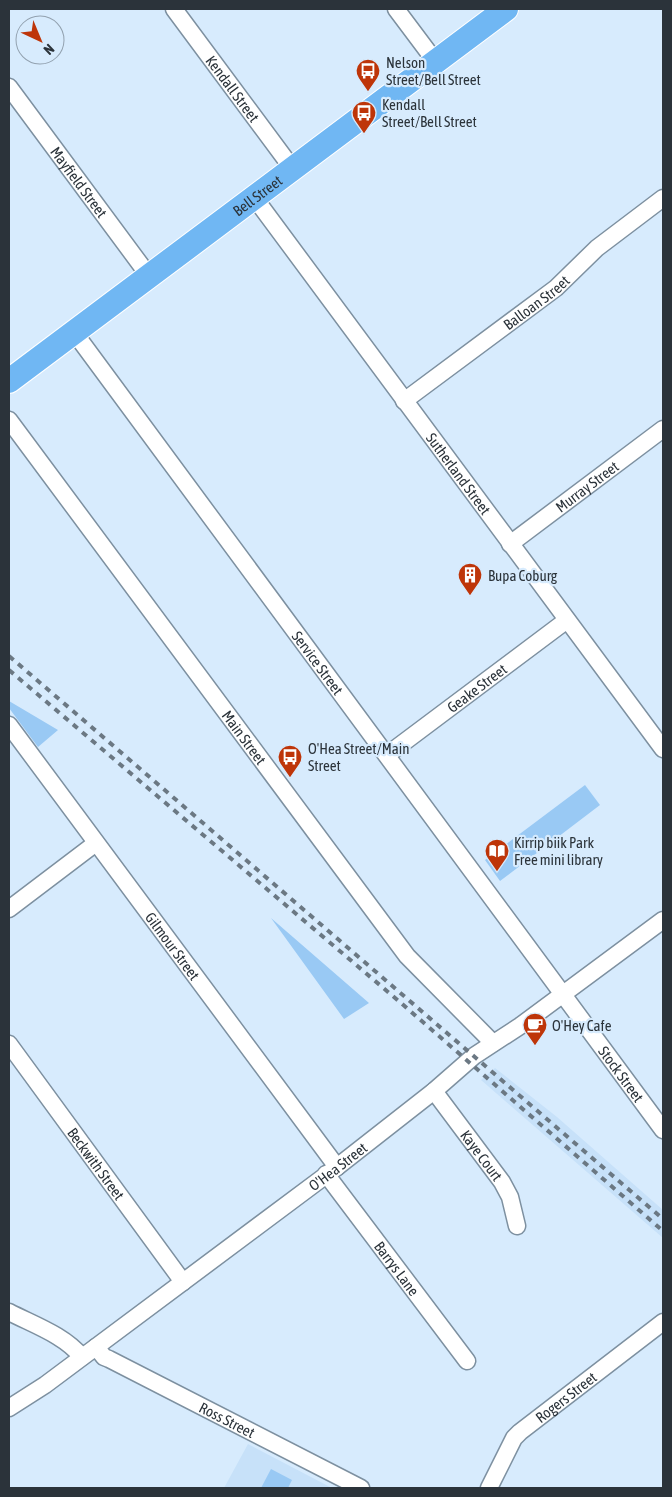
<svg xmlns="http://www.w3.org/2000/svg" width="672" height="1497" font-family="'Asap Condensed',sans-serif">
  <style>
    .built { fill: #c7e1f9 }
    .green { fill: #99c9f4 }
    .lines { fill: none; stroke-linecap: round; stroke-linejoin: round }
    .minor-casing { stroke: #7d90a0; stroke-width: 19 }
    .highway-casing { stroke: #fff; stroke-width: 26 }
    .minor { stroke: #fff; stroke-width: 16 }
    .highway { stroke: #70b7f3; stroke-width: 24 }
    .rail { stroke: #6b7883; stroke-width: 4; stroke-dasharray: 6 6; stroke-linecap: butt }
    .labels { text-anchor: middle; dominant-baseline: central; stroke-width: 4.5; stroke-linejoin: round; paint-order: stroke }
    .poi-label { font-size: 15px; fill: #2b333a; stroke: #d7ebfd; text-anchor: start }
    .street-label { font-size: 15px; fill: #2b333a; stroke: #d7ebfd }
  </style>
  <rect width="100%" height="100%" fill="#d7ebfd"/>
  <!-- built -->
  <path class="built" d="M495,1068L557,1117L663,1210V1238L481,1080Z
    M248,1444L332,1488H224Z"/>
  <!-- green -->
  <path class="green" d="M9,701L58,730L38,747L9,708Z
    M585,785L600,805L500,881L485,860Z
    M271,918L369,1003L344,1019Z
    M271,1469L292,1480L288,1488H261Z"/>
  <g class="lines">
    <defs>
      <g id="minor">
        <path id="s1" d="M174,9L292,168"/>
        <path d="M396,9L435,61"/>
        <path id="s2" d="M9,87L149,276"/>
        <path id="s3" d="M254,197L663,749"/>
        <path id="s4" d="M74,332L663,1130"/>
        <path id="s5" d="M404,401L556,288L597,248L663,198"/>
        <path id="s6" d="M9,420L407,956L493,1043"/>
        <path id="s7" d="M510,544L663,429"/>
        <path id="s8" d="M9,725L337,1167"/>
        <path id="s9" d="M387,755L567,620"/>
        <path d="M9,909L96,843"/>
        <path id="s10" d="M9,1044L183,1282"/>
        <path id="s11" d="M434,1091L502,1182L510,1197L517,1226"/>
        <path id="s12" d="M326,1174L467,1361"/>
        <path d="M9,1312C34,1325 64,1335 82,1357"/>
        <path id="s13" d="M96,1347L104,1357L109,1359L361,1488"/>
        <path id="s14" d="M9,1408L45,1385L337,1167L434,1091L474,1056L520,1026L663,920"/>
        <path id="s15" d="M489,1488L514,1438L520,1432L663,1322"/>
      </g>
      <g id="highway">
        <path id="s16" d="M9,381L506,9"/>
      </g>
    </defs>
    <!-- minor casing -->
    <use href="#minor" class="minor-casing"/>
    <!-- highway casing -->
    <use href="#highway" class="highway-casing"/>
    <!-- minor -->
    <use href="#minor" class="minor"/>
    <!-- highway -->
    <use href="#highway" class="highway"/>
    <!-- rail -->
    <path class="rail" d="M9,656L663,1219
      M9,670L401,1003L663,1231"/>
  </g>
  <!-- icons -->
  <defs>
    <symbol id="bus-pin" viewBox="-11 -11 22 30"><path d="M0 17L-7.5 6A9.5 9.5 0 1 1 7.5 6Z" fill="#be3509" stroke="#d7ebfd"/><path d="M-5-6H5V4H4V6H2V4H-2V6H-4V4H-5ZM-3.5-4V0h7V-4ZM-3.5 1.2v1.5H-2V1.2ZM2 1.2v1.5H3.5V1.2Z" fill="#fff"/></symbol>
    <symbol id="building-pin" viewBox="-11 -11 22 30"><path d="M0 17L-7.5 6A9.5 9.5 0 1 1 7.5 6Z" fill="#be3509" stroke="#d7ebfd"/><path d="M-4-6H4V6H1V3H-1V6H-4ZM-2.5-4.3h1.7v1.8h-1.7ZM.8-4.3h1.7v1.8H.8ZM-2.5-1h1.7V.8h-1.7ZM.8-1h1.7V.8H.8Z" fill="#fff"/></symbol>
    <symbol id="library-pin" viewBox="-11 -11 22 30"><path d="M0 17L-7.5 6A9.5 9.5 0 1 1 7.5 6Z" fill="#be3509" stroke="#d7ebfd"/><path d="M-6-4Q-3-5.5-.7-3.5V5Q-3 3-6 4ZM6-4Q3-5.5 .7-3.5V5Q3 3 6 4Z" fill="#fff"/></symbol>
    <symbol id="cafe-pin" viewBox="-11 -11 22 30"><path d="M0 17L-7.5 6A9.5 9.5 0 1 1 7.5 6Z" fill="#be3509" stroke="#d7ebfd"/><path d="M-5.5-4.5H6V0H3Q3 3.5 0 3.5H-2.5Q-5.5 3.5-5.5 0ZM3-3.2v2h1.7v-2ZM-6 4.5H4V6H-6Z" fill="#fff"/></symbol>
  </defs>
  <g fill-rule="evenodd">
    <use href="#bus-pin" x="354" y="57" width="28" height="38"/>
    <use href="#bus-pin" x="350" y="99" width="28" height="38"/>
    <use href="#building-pin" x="456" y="561" width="28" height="38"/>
    <use href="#bus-pin" x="276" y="743" width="28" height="38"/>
    <use href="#library-pin" x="483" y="837" width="28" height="38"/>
    <use href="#cafe-pin" x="521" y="1011" width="28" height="38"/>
  </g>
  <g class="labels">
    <!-- poi labels -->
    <g class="poi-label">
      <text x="386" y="62">Nelson<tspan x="386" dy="17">Street/Bell Street</tspan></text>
      <text x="382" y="104">Kendall<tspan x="382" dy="17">Street/Bell Street</tspan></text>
      <text x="488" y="575">Bupa Coburg</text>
      <text x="308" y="748">O'Hea Street/Main<tspan x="308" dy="17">Street</tspan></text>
      <text x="514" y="842">Kirrip biik Park<tspan x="514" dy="17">Free mini library</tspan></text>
      <text x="552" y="1025">O'Hey Cafe</text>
    </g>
    <!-- street labels -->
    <g class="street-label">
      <text stroke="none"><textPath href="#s1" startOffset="99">Kendall Street</textPath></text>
      <text stroke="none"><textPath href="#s2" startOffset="118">Mayfield Street</textPath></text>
      <text stroke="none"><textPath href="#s16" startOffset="310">Bell Street</textPath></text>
      <text stroke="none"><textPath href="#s5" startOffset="165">Balloan Street</textPath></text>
      <text stroke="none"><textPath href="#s3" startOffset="344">Sutherland Street</textPath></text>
      <text stroke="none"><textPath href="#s7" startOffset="96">Murray Street</textPath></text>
      <text stroke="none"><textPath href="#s4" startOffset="411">Service Street</textPath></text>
      <text stroke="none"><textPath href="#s9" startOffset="112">Geake Street</textPath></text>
      <text stroke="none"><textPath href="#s6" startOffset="395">Main Street</textPath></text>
      <text stroke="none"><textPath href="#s8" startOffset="275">Gilmour Street</textPath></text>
      <text stroke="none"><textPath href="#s4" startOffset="922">Stock Street</textPath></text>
      <text stroke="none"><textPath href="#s11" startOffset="80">Kaye Court</textPath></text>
      <text stroke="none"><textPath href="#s10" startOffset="148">Beckwith Street</textPath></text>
      <text stroke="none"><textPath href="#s14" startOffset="408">O'Hea Street</textPath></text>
      <text stroke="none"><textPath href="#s12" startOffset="118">Barrys Lane</textPath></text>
      <text stroke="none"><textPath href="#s15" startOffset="122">Rogers Street</textPath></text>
      <text stroke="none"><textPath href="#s13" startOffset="151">Ross Street</textPath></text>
    </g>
  </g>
  <!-- border -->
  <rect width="672" height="1497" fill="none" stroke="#2b333a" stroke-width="20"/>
  <!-- north arrow -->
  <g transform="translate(40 40) rotate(136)"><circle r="24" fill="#d7ebfd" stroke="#92a1af"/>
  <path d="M0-4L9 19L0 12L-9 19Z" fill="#be3509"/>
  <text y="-8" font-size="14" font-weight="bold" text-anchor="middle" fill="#2b333a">N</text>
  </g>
</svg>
